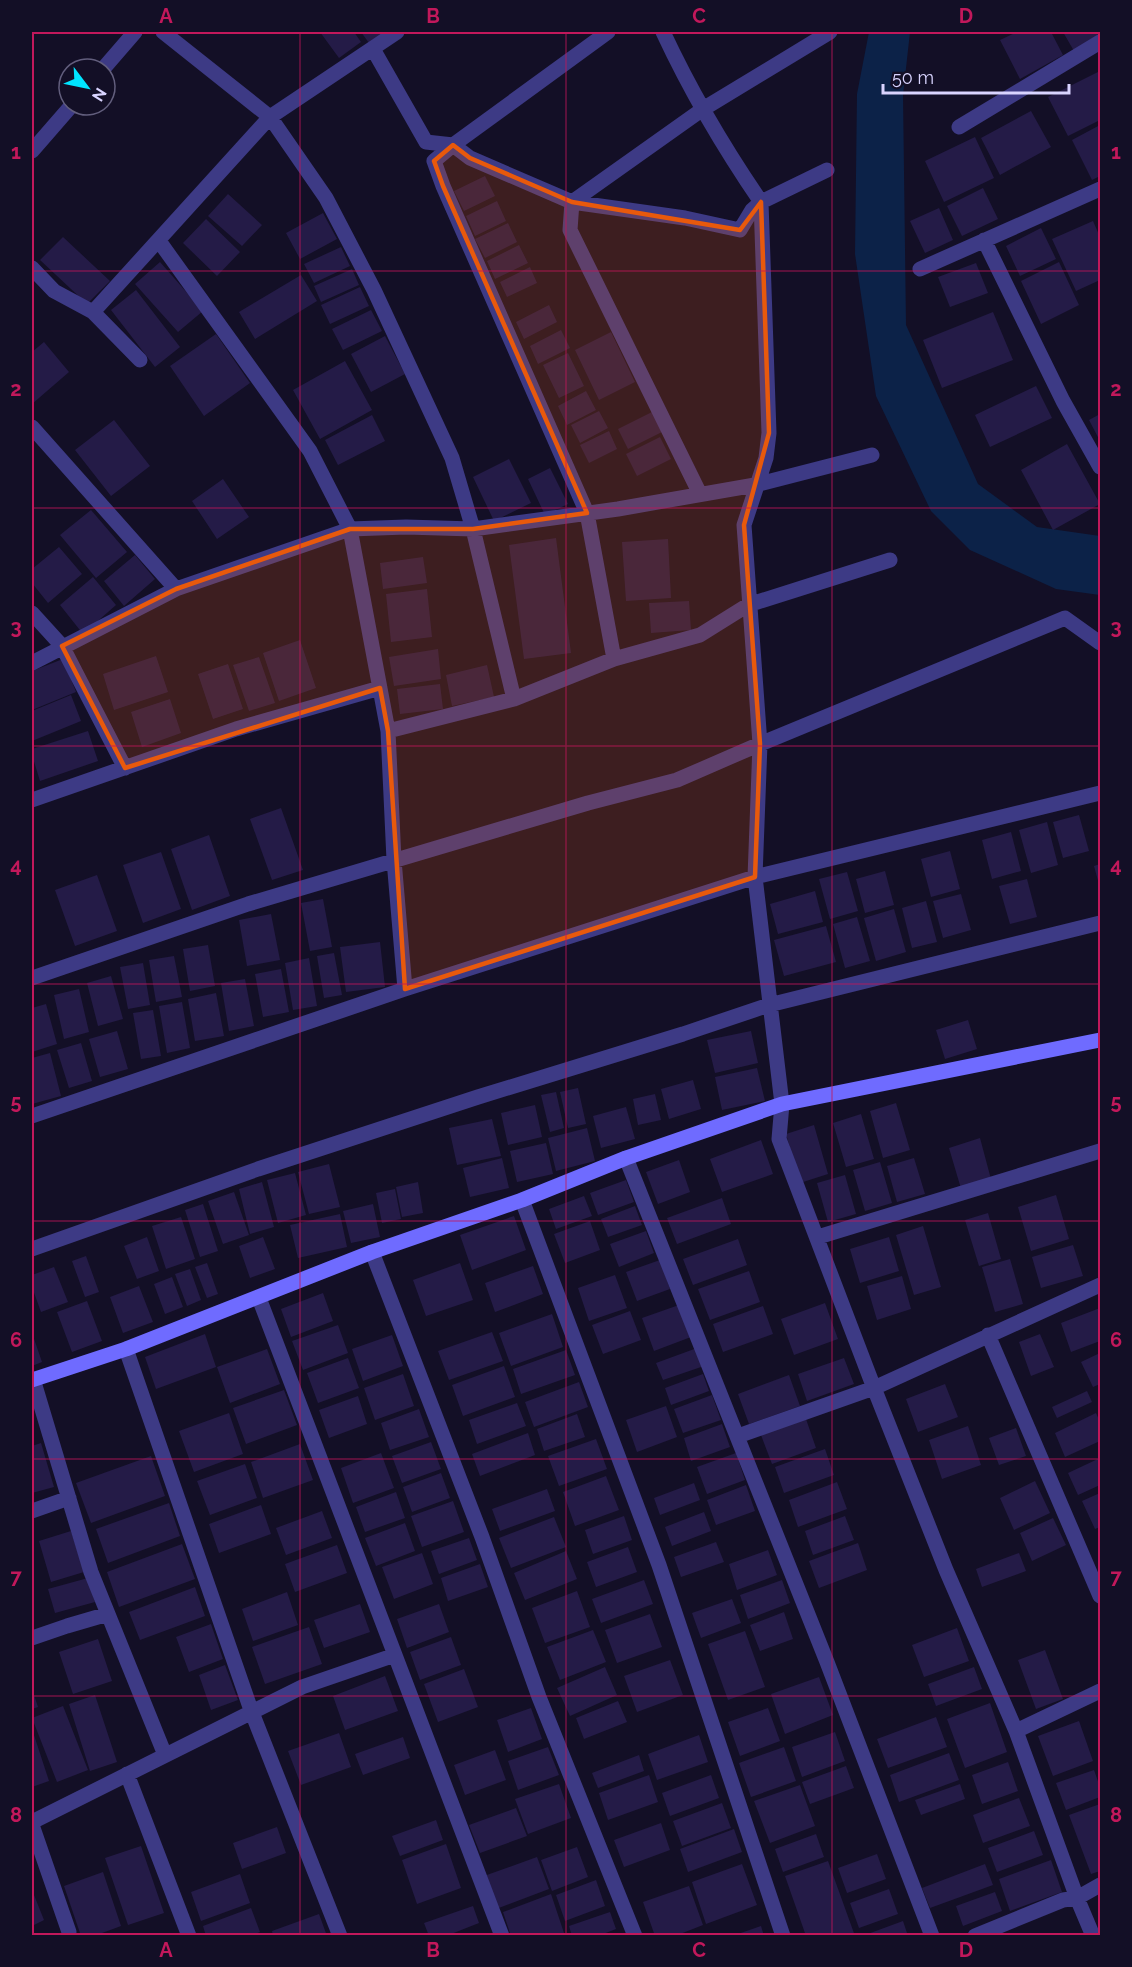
<svg xmlns="http://www.w3.org/2000/svg" width="1132" height="1967" font-family="Raleway,sans-serif">
  <style>
    .water { fill: #0c2248 }
    .building { fill: #241b47 }
    .lines { fill: none; stroke-linecap: round; stroke-linejoin: round }
    .street { stroke: #3d3a85; stroke-width: 15 }
    .secondary { stroke: #6f6bff; stroke-width: 15 }
    .marked { fill: #e8590c; fill-opacity: 0.2; stroke: #e8590c; stroke-width: 4.5; stroke-linejoin: round }
    .grid { fill: none; stroke: #c2185b; stroke-width: 1.5; stroke-opacity: 0.55 }
    .neatline { fill: none; stroke: #c2185b; stroke-width: 2 }
    .grid-label { font-size: 20px; text-anchor: middle; font-weight: bold; fill: #c2185b }
  </style>
  <rect width="100%" height="100%" fill="#130f26"/>
  <!-- water -->
  <path class="water" d="M869,32H910L903,95L906,325L978,484L1037,527L1100,536V595L1056,589L970,550L931,511L876,396L855,254L857,94Z"/>
  <!-- building -->
  <path class="building" d="M320,32H354L361,42L339,58Z
    M361,32H386L369,43Z
    M1017,32H1051L1063,55L1020,79L1000,40Z
    M1063,32H1100V37L1074,51Z
    M1100,71V120L1068,136L1048,97Z
    M1031,111L1051,147L1000,175L981,138Z
    M1100,125V176L1092,180L1072,140Z
    M975,137L994,178L944,202L925,161Z
    M485,176L495,196L464,211L454,191Z
    M983,188L998,219L962,236L947,206Z
    M228,194L262,225L242,246L208,216Z
    M497,201L506,221L475,236L466,216Z
    M939,208L953,240L925,253L910,221Z
    M323,213L337,239L300,259L286,233Z
    M206,219L240,252L217,276L183,243Z
    M1093,221L1100,237V280L1076,291L1052,239Z
    M508,223L517,242L485,258L475,239Z
    M1041,228L1056,259L1020,276L1006,246Z
    M63,237L110,281L87,304L40,260Z
    M519,245L528,263L495,279L487,261Z
    M341,247L350,266L314,283L304,264Z
    M160,262L203,311L178,332L135,284Z
    M1059,262L1079,305L1041,324L1021,281Z
    M976,263L988,293L950,307L938,277Z
    M530,267L537,283L507,297L500,282Z
    M352,269L359,285L321,302L314,286Z
    M301,275L317,301L255,339L239,312Z
    M360,287L369,306L330,324L321,305Z
    M136,290L180,347L155,367L111,310Z
    M549,305L557,322L524,339L516,322Z
    M371,310L382,331L343,350L332,329Z
    M993,312L1013,360L942,388L923,340Z
    M561,330L570,348L538,364L530,346Z
    M611,332L635,382L599,400L575,350Z
    M216,334L250,383L204,416L170,366Z
    M385,336L405,374L371,392L351,354Z
    M44,342L69,372L32,404V352Z
    M568,353L584,386L559,398L543,365Z
    M345,361L372,410L320,439L293,390Z
    M1036,386L1052,418L990,447L975,415Z
    M586,391L596,410L567,425L558,406Z
    M599,411L608,428L580,443L571,425Z
    M652,412L662,432L628,449L618,429Z
    M1100,414V441L1089,420Z
    M372,415L385,441L338,465L325,440Z
    M114,420L150,466L111,496L75,450Z
    M609,431L617,449L589,463L580,445Z
    M660,437L671,459L637,476L626,454Z
    M1067,444L1100,504L1053,530L1021,470Z
    M509,459L531,503L494,521L473,477Z
    M550,468L568,504L545,515L528,479Z
    M223,479L249,517L217,539L192,501Z
    M91,510L127,552L96,578L60,535Z
    M556,538L571,653L524,659L509,545Z
    M668,539L671,598L626,601L622,542Z
    M59,547L82,574L48,603L32,583V569Z
    M135,555L155,579L124,606L104,581Z
    M423,557L427,583L383,589L380,563Z
    M93,577L116,605L83,634L60,605Z
    M427,589L432,637L391,642L386,594Z
    M689,601L691,630L651,633L649,603Z
    M300,640L316,688L279,701L263,653Z
    M438,649L441,679L394,686L389,657Z
    M156,656L168,692L114,710L103,674Z
    M259,657L275,703L249,711L233,665Z
    M63,659L76,692L32,710V671Z
    M228,664L243,709L213,719L198,674Z
    M487,665L494,697L452,706L446,675Z
    M440,684L443,709L400,714L397,689Z
    M71,695L81,721L32,741V711Z
    M170,699L181,733L142,747L131,712Z
    M88,731L98,761L40,781L32,755V749Z
    M281,808L303,870L272,880L250,819Z
    M1079,815L1089,851L1063,858L1053,822Z
    M1047,822L1058,865L1031,873L1019,830Z
    M1011,832L1021,871L992,879L982,840Z
    M209,835L230,896L192,910L171,849Z
    M950,851L960,889L931,897L921,859Z
    M161,852L181,909L143,923L123,865Z
    M1100,864V888L1094,866Z
    M885,871L894,905L865,913L856,879Z
    M847,872L858,911L830,919L819,879Z
    M97,875L117,931L75,946L55,890Z
    M1027,879L1037,917L1010,924L999,886Z
    M815,891L823,922L778,934L770,904Z
    M961,894L971,930L943,938L933,901Z
    M323,899L332,947L310,951L301,903Z
    M926,901L937,942L912,948L902,908Z
    M894,909L906,952L876,961L864,918Z
    M271,914L280,960L247,966L239,920Z
    M857,917L870,961L845,968L833,924Z
    M826,926L836,962L784,976L774,940Z
    M380,942L385,987L346,992L340,947Z
    M208,945L215,986L190,991L183,949Z
    M334,953L342,995L324,998L317,956Z
    M174,956L182,997L156,1002L149,960Z
    M309,958L317,1006L293,1010L285,963Z
    M143,963L150,1005L128,1009L120,967Z
    M281,969L289,1012L263,1017L255,974Z
    M111,976L123,1019L98,1026L87,983Z
    M245,979L254,1026L229,1031L221,983Z
    M79,989L89,1032L64,1039L54,995Z
    M216,993L224,1036L195,1041L188,999Z
    M182,1002L190,1048L167,1053L159,1006Z
    M46,1004L57,1044L32,1052V1008Z
    M153,1010L161,1056L141,1059L133,1013Z
    M968,1020L977,1049L945,1059L936,1030Z
    M117,1031L128,1069L100,1077L89,1039Z
    M751,1031L758,1063L715,1073L707,1040Z
    M81,1043L92,1081L69,1088L57,1050Z
    M50,1053L61,1096L32,1104V1058Z
    M757,1068L765,1101L722,1110L715,1077Z
    M693,1080L701,1109L669,1119L661,1089Z
    M578,1088L586,1124L568,1128L560,1092Z
    M556,1092L564,1128L550,1132L541,1095Z
    M655,1094L661,1120L638,1125L633,1099Z
    M896,1103L910,1150L883,1158L870,1111Z
    M535,1105L542,1137L508,1145L501,1113Z
    M626,1107L635,1139L601,1148L593,1116Z
    M861,1114L874,1159L846,1167L833,1123Z
    M492,1119L501,1156L457,1165L449,1128Z
    M814,1125L828,1174L800,1183L786,1134Z
    M587,1128L595,1161L556,1171L548,1138Z
    M980,1138L992,1183L962,1192L949,1148Z
    M761,1140L773,1174L722,1192L710,1159Z
    M546,1143L553,1174L517,1182L510,1151Z
    M502,1158L509,1188L470,1197L463,1168Z
    M914,1158L925,1194L897,1202L887,1166Z
    M679,1160L690,1192L658,1204L646,1172Z
    M880,1162L892,1203L865,1211L853,1170Z
    M329,1164L340,1207L309,1214L298,1172Z
    M295,1173L306,1215L278,1223L267,1180Z
    M845,1175L856,1214L828,1222L817,1183Z
    M626,1180L634,1202L598,1215L590,1193Z
    M262,1182L274,1227L250,1234L239,1189Z
    M418,1182L423,1213L402,1217L396,1187Z
    M395,1189L401,1219L382,1223L376,1193Z
    M234,1192L249,1235L223,1244L208,1201Z
    M1056,1195L1069,1239L1031,1251L1018,1207Z
    M584,1196L592,1216L556,1229L549,1209Z
    M722,1198L731,1224L677,1244L667,1218Z
    M203,1204L218,1251L200,1257L185,1210Z
    M373,1204L380,1237L351,1243L343,1211Z
    M635,1206L642,1225L608,1237L601,1219Z
    M988,1213L1001,1259L979,1266L965,1220Z
    M340,1214L347,1247L298,1258L290,1225Z
    M514,1216L526,1250L472,1270L460,1235Z
    M181,1217L195,1259L166,1269L152,1226Z
    M590,1221L600,1250L565,1263L554,1234Z
    M923,1226L941,1287L914,1295L896,1235Z
    M646,1231L654,1253L619,1267L610,1244Z
    M147,1237L159,1271L137,1279L124,1246Z
    M263,1237L275,1269L250,1278L239,1246Z
    M889,1237L899,1271L860,1283L850,1249Z
    M738,1239L747,1265L693,1285L683,1259Z
    M1073,1245L1083,1276L1041,1288L1032,1257Z
    M86,1256L99,1292L85,1297L72,1261Z
    M1010,1259L1023,1304L995,1312L982,1267Z
    M660,1260L670,1289L637,1301L626,1272Z
    M207,1263L218,1294L207,1298L195,1267Z
    M460,1263L473,1300L426,1316L413,1280Z
    M533,1266L543,1294L495,1312L485,1283Z
    M54,1267L68,1302L41,1312L32,1287V1275Z
    M190,1269L201,1300L187,1306L175,1274Z
    M749,1271L760,1302L710,1320L698,1289Z
    M615,1275L627,1308L589,1321L578,1288Z
    M902,1276L911,1309L877,1320L867,1286Z
    M172,1277L183,1307L165,1314L154,1284Z
    M139,1286L153,1322L123,1333L110,1297Z
    M323,1293L333,1321L291,1337L281,1309Z
    M87,1301L102,1341L72,1352L57,1312Z
    M825,1303L838,1339L794,1355L781,1319Z
    M679,1305L691,1337L654,1351L642,1318Z
    M763,1306L773,1334L723,1352L713,1324Z
    M1100,1308V1341L1071,1352L1061,1323Z
    M630,1311L641,1340L603,1354L592,1325Z
    M552,1314L563,1347L511,1366L499,1333Z
    M338,1325L348,1353L303,1370L292,1341Z
    M492,1332L503,1361L449,1380L438,1351Z
    M32,1333L42,1362L32,1366Z
    M205,1334L216,1367L156,1389L145,1357Z
    M1040,1334L1054,1367L1031,1376L1019,1342Z
    M392,1335L403,1366L363,1381L352,1349Z
    M697,1348L704,1366L663,1380L656,1363Z
    M267,1349L280,1384L230,1403L217,1367Z
    M566,1350L575,1375L521,1394L513,1369Z
    M1100,1353V1384L1093,1387L1081,1362Z
    M348,1358L359,1388L318,1403L307,1373Z
    M844,1358L854,1384L807,1401L798,1374Z
    M504,1366L515,1397L463,1416L452,1385Z
    M403,1374L414,1406L375,1420L364,1388Z
    M703,1374L709,1391L671,1405L665,1388Z
    M789,1375L800,1406L749,1424L738,1394Z
    M579,1382L588,1407L534,1427L525,1402Z
    M945,1384L958,1417L918,1432L906,1399Z
    M284,1390L297,1425L246,1444L233,1408Z
    M1087,1391L1092,1402L1057,1418L1052,1407Z
    M712,1395L721,1420L683,1433L674,1409Z
    M358,1396L367,1424L329,1438L319,1410Z
    M517,1403L526,1426L477,1444L469,1420Z
    M666,1406L677,1437L637,1452L626,1420Z
    M419,1409L429,1437L390,1450L381,1423Z
    M229,1413L243,1454L194,1472L179,1431Z
    M1096,1413L1100,1422V1441L1065,1457L1055,1433Z
    M577,1414L585,1437L544,1451L537,1429Z
    M806,1419L816,1448L772,1464L761,1435Z
    M722,1424L730,1447L691,1461L684,1438Z
    M968,1426L981,1465L942,1479L929,1440Z
    M1016,1428L1026,1456L999,1465L989,1438Z
    M528,1433L535,1455L480,1476L472,1454Z
    M596,1439L607,1469L559,1486L548,1456Z
    M431,1442L441,1469L402,1483L392,1456Z
    M41,1443L54,1487L32,1493V1446Z
    M300,1444L313,1480L263,1498L251,1462Z
    M825,1449L834,1475L784,1493L775,1467Z
    M381,1453L394,1488L353,1503L341,1468Z
    M736,1453L745,1480L707,1494L697,1467Z
    M151,1456L165,1496L91,1523L76,1483Z
    M1100,1458V1485L1078,1495L1068,1473Z
    M245,1464L257,1498L210,1515L197,1481Z
    M441,1473L450,1498L412,1512L403,1487Z
    M606,1476L619,1510L575,1526L563,1492Z
    M1035,1481L1050,1513L1014,1530L1000,1498Z
    M837,1482L847,1509L798,1527L789,1500Z
    M694,1483L700,1500L660,1515L654,1498Z
    M746,1485L755,1511L716,1525L707,1500Z
    M547,1489L555,1511L500,1531L492,1509Z
    M396,1492L405,1518L365,1532L356,1507Z
    M1100,1493V1527L1095,1529L1082,1501Z
    M453,1501L464,1532L422,1547L411,1516Z
    M169,1503L180,1536L108,1563L96,1529Z
    M261,1505L271,1534L219,1553L209,1524Z
    M322,1511L332,1538L286,1555L276,1528Z
    M704,1512L711,1531L672,1546L665,1527Z
    M624,1516L632,1540L593,1554L585,1530Z
    M845,1516L854,1540L813,1555L805,1531Z
    M554,1517L566,1547L511,1568L499,1538Z
    M1053,1518L1066,1545L1032,1561L1020,1533Z
    M405,1523L415,1551L376,1566L365,1538Z
    M71,1531L84,1572L51,1582L39,1541Z
    M469,1538L477,1560L439,1574L431,1551Z
    M716,1542L724,1562L681,1577L674,1557Z
    M858,1543L867,1570L819,1588L809,1561Z
    M182,1544L195,1579L119,1607L107,1572Z
    M337,1545L347,1573L295,1592L285,1564Z
    M628,1547L637,1572L596,1587L587,1562Z
    M768,1550L777,1575L737,1590L729,1564Z
    M566,1551L577,1579L525,1600L514,1573Z
    M422,1553L433,1584L394,1599L382,1567Z
    M1019,1553L1026,1571L982,1587L976,1569Z
    M480,1564L488,1587L448,1601L441,1578Z
    M88,1578L95,1602L55,1613L48,1589Z
    M644,1580L653,1604L601,1623L592,1599Z
    M782,1580L790,1603L748,1619L740,1595Z
    M195,1587L205,1616L140,1640L129,1612Z
    M577,1591L590,1627L545,1643L532,1608Z
    M287,1592L298,1625L253,1641L242,1609Z
    M732,1599L741,1623L701,1638L692,1613Z
    M360,1604L370,1632L324,1648L314,1620Z
    M439,1604L449,1632L407,1648L397,1619Z
    M784,1612L793,1639L760,1651L750,1625Z
    M650,1614L662,1647L617,1663L605,1630Z
    M211,1624L223,1659L189,1672L176,1637Z
    M309,1627L322,1664L265,1684L252,1647Z
    M957,1628L969,1661L924,1677L912,1645Z
    M593,1630L606,1662L560,1680L547,1647Z
    M745,1631L765,1687L728,1700L708,1644Z
    M451,1637L461,1665L420,1680L410,1652Z
    M98,1639L112,1681L73,1694L59,1652Z
    M1045,1650L1063,1699L1036,1709L1018,1660Z
    M670,1660L683,1695L637,1712L624,1676Z
    M225,1665L238,1700L211,1710L199,1675Z
    M605,1667L617,1695L570,1716L557,1688Z
    M974,1667L982,1689L936,1706L928,1684Z
    M464,1669L478,1707L438,1722L424,1684Z
    M385,1676L398,1711L345,1730L333,1696Z
    M819,1677L833,1715L785,1734L771,1694Z
    M32,1689L38,1707L32,1709Z
    M95,1695L117,1762L90,1771L69,1704Z
    M618,1701L627,1722L584,1739L576,1718Z
    M990,1703L1007,1752L965,1768L947,1719Z
    M63,1706L88,1770L57,1782L32,1718Z
    M531,1708L542,1739L508,1752L497,1720Z
    M768,1708L780,1741L740,1756L728,1722Z
    M936,1717L947,1747L888,1768L877,1739Z
    M1079,1721L1093,1761L1053,1776L1038,1736Z
    M32,1729L49,1781L32,1787Z
    M835,1732L845,1761L802,1777L792,1747Z
    M339,1733L351,1767L301,1785L288,1751Z
    M699,1735L708,1762L657,1780L648,1754Z
    M403,1737L410,1758L363,1775L355,1754Z
    M548,1747L559,1775L518,1790L508,1761Z
    M784,1747L796,1781L751,1797L739,1763Z
    M495,1750L506,1780L465,1795L454,1765Z
    M949,1753L959,1780L899,1802L890,1775Z
    M639,1755L644,1771L598,1788L592,1773Z
    M1008,1762L1018,1791L982,1804L972,1775Z
    M846,1766L854,1788L810,1804L802,1782Z
    M1094,1770L1100,1787V1797L1066,1810L1056,1783Z
    M649,1775L658,1802L608,1820L599,1793Z
    M711,1775L719,1798L670,1816L662,1793Z
    M559,1784L571,1818L528,1834L515,1799Z
    M960,1784L965,1799L921,1815L915,1800Z
    M800,1785L815,1826L770,1843L754,1801Z
    M1019,1798L1030,1826L983,1843L973,1815Z
    M722,1803L731,1828L682,1846L673,1821Z
    M1100,1804V1871L1091,1874L1069,1815Z
    M516,1808L527,1836L480,1853L469,1825Z
    M436,1820L443,1840L400,1856L392,1836Z
    M661,1823L670,1850L624,1867L614,1840Z
    M277,1827L286,1853L242,1869L233,1843Z
    M734,1829L742,1852L688,1872L680,1849Z
    M1034,1831L1043,1855L997,1872L988,1848Z
    M816,1834L824,1857L783,1872L775,1849Z
    M446,1844L461,1888L417,1904L402,1860Z
    M141,1846L164,1913L128,1925L105,1858Z
    M577,1847L588,1877L552,1891L541,1860Z
    M877,1854L886,1879L847,1893L838,1868Z
    M537,1857L549,1889L496,1909L484,1876Z
    M1051,1860L1062,1892L1010,1911L999,1879Z
    M828,1861L855,1936H806L785,1876Z
    M742,1864L757,1905L706,1924L692,1882Z
    M985,1864L993,1885L930,1908L922,1888Z
    M103,1872L121,1926L94,1936H81L64,1886Z
    M240,1874L250,1903L201,1921L191,1892Z
    M596,1880L605,1906L565,1921L556,1895Z
    M689,1886L703,1925L675,1936H655L643,1902Z
    M889,1889L898,1914L859,1928L850,1903Z
    M32,1890L44,1920L32,1926Z
    M995,1892L1002,1911L963,1926L956,1906Z
    M551,1894L565,1936H511L503,1912Z
    M473,1906L479,1923L446,1936H429L424,1923Z
    M251,1908L260,1932L250,1936H206L203,1926Z
    M610,1912L616,1929L598,1936H572L569,1926Z
    M319,1914L327,1936H273L272,1931Z
    M903,1921L908,1936H865V1935Z
    M761,1926L764,1936H735V1935Z"/>
  <g class="lines">
    <!-- street -->
    <path class="street" d="M163,32L270,117L326,198L374,290L452,458L473,529L514,699
      M608,32L453,145L434,161L443,186L587,513L614,659
      M663,32C691,92 724,148 761,202L827,170
      M373,49L426,142L453,145L470,158L572,202L685,218L740,230L752,210L761,202L769,433L766,458L744,525L760,744L755,877L782,1104L779,1139L874,1388L946,1570L1016,1731L1077,1898L1093,1936
      M103,69L135,32
      M959,127L1100,42
      M32,151L72,105
      M984,240L1063,401L1100,467
      M159,241L310,451L350,529L388,731L394,860L405,989
      M32,268L54,291L93,312L140,360
      M920,269L1100,189
      M93,312L270,117L397,32
      M32,427L176,589
      M700,494L570,230L572,202L703,109L830,32
      M32,613L62,646L125,768
      M32,663L176,589L350,529L406,527L473,529L618,509L755,485L872,455
      M388,731L514,699L614,659L700,635L748,605L890,560
      M32,800L236,729L380,688
      M32,978L248,904L588,803L677,780L760,744L1065,618L1100,643
      M32,1116L405,989L755,877L1100,793
      M626,1158L827,1662L932,1936
      M522,1200L659,1565L783,1936
      M818,1237L1100,1151
      M32,1249L258,1169L478,1097L683,1034L769,1005L1100,923
      M372,1252L482,1537L539,1697L635,1936
      M259,1298L502,1936
      M988,1335L1100,1596
      M126,1349L251,1710L340,1936
      M738,1436L874,1388L1100,1285
      M32,1511L69,1498
      M108,1614L165,1755
      M32,1638L67,1626L108,1614L91,1572L33,1379
      M1016,1731L1100,1691
      M127,1774L189,1936
      M32,1822L302,1687L395,1655
      M32,1825L69,1932
      M975,1936L1063,1900L1077,1898L1100,1885"/>
    <!-- secondary -->
    <path class="secondary" d="M32,1380L126,1349L372,1252L522,1200L626,1158L782,1104L1100,1040"/>
  </g>
  <!-- marked area -->
  <path class="marked" d="M453,145L470,158L572,202L740,230L761,202L769,433L744,525L760,744L755,877L405,989L388,731L380,688L125,768L62,646L176,589L350,529H473L587,513L443,186L434,161Z"/>
  <!-- grid -->
  <path class="grid" d="M300,32V1936M566,32V1936M832,32V1936M32,271H1100M32,508H1100M32,746H1100M32,984H1100M32,1221H1100M32,1459H1100M32,1696H1100"/>
  <!-- border -->
  <rect width="1132" height="1967" fill="none" stroke="#130f26" stroke-width="66"/>
  <!-- north arrow -->
  <g transform="translate(87 87) rotate(122)"><circle r="28" fill="#130f26" stroke="#625e7d" stroke-width="1.5"/>
  <path d="M0-4.5L10 22L0 15L-10 22Z" fill="#00e5ff"/>
  <text y="-9" font-size="16" font-weight="bold" text-anchor="middle" fill="#d9d4ff">N</text>
  </g>
  <!-- scale -->
  <path d="M883 84v9h186v-9" fill="none" stroke="#d9d4ff" stroke-width="3"/>
  <text x="892" y="84" font-size="18" fill="#d9d4ff" stroke="#130f26" stroke-width="4.5" paint-order="stroke">50 m</text>
  <rect x="33" y="33" width="1066" height="1901" class="neatline"/>
  <g class="grid-label">
    <text x="166" y="23">A</text>
    <text x="433" y="23">B</text>
    <text x="699" y="23">C</text>
    <text x="966" y="23">D</text>
    <text x="16" y="159">1</text>
    <text x="1116" y="159">1</text>
    <text x="16" y="396">2</text>
    <text x="1116" y="396">2</text>
    <text x="16" y="634">3</text>
    <text x="1116" y="634">3</text>
    <text x="16" y="872">4</text>
    <text x="1116" y="872">4</text>
    <text x="16" y="1109">5</text>
    <text x="1116" y="1109">5</text>
    <text x="16" y="1347">6</text>
    <text x="1116" y="1347">6</text>
    <text x="16" y="1584">7</text>
    <text x="1116" y="1584">7</text>
    <text x="16" y="1822">8</text>
    <text x="1116" y="1822">8</text>
    <text x="166" y="1957">A</text>
    <text x="433" y="1957">B</text>
    <text x="699" y="1957">C</text>
    <text x="966" y="1957">D</text>
  </g>
</svg>
